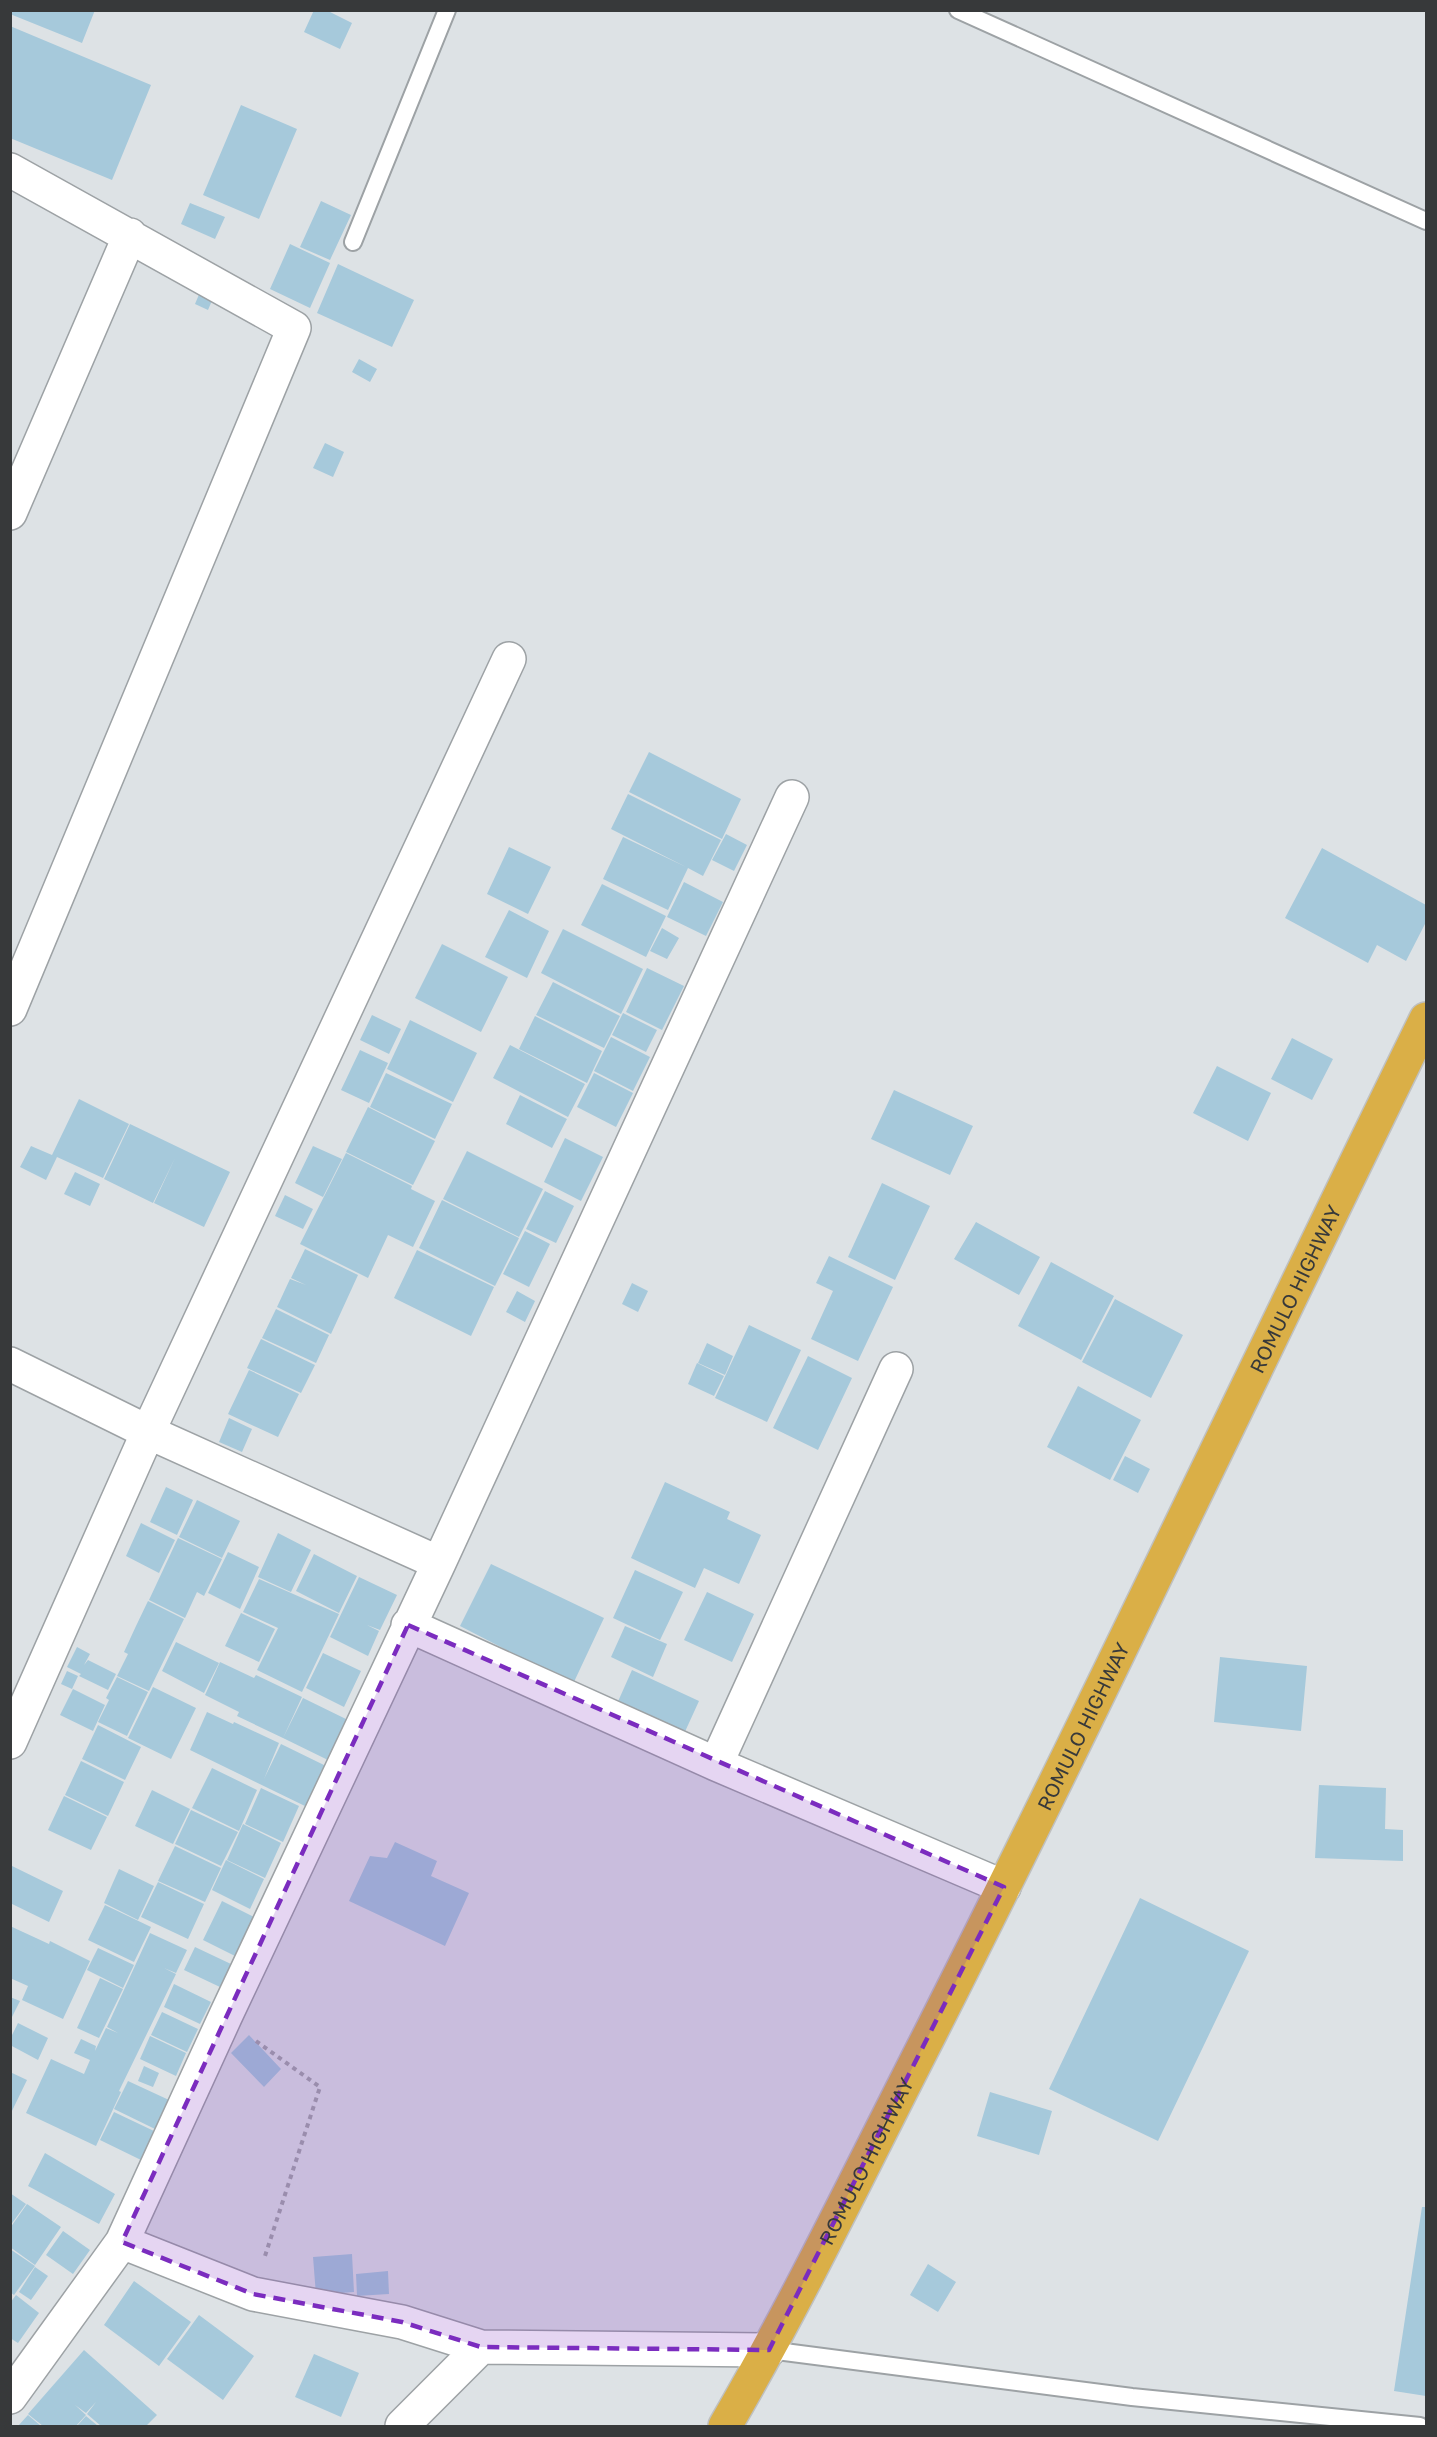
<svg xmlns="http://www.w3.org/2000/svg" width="1437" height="2437" font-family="'Golos Text',sans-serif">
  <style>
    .building { fill: #a6c9db }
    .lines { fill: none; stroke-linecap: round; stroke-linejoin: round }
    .service-casing { stroke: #9da2a5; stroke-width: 20 }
    .minor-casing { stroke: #9da2a5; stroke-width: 36 }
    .trunk-casing { stroke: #bfc0c0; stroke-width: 36 }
    .path { stroke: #a2a6a9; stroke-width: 4; stroke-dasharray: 4.5 4.5; stroke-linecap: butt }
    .service { stroke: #fff; stroke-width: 16 }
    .minor { stroke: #fff; stroke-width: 33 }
    .trunk { stroke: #daaf47; stroke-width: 33 }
    .marked { fill: #7b2cbf; fill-opacity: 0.2; stroke: #7b2cbf; stroke-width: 4.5; stroke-dasharray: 12 8; stroke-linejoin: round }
    .labels { text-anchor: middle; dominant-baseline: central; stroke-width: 4.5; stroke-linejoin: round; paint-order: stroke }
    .street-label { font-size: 20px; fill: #37393a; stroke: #eaf0f3 }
  </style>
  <rect width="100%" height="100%" fill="#dde2e5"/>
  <!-- building -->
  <path class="building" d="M10,10H95L82,43L10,14Z
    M314,10H326L352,23L340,49L304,32Z
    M10,26L151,85L112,180L10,138Z
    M241,105L297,129L259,219L203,195Z
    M321,201L351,215L330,260L300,247Z
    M190,203L225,217L215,239L181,224Z
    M290,244L330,263L310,308L270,289Z
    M338,264L414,300L392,347L317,313Z
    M203,285L216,291L208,310L195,304Z
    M359,359L377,369L370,382L352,372Z
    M325,443L344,452L333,477L313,468Z
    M649,752L741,799L722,839L629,792Z
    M628,794L721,840L703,876L688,868L668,910L603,879L623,837L686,867L611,829Z
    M726,834L747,845L734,871L712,860Z
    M509,847L551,867L528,914L487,894Z
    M1322,848L1426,905V922L1406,961L1377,945L1368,963L1285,918Z
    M684,882L723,902L706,936L667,917Z
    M602,884L666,916L646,957L581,925Z
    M509,910L549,931L527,978L485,957Z
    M662,928L679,938L667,959L650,951Z
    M563,929L643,969L621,1014L541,973Z
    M442,944L508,977L481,1032L415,998Z
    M647,968L684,986L662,1030L626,1012Z
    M553,982L620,1016L604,1048L536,1015Z
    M623,1013L657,1030L646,1052L612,1035Z
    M372,1015L401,1029L389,1054L360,1040Z
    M535,1016L602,1051L587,1083L519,1049Z
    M410,1020L477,1053L453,1102L387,1069Z
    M611,1037L650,1057L633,1091L594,1071Z
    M1292,1038L1333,1059L1312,1100L1271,1079Z
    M510,1045L585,1084L568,1117L493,1078Z
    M360,1050L388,1063L369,1103L341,1090Z
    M1217,1066L1271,1093L1248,1141L1193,1113Z
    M386,1073L452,1104L435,1139L370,1107Z
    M594,1073L633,1093L616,1127L577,1107Z
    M894,1090L973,1126L950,1175L871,1139Z
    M520,1095L567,1119L552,1148L506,1124Z
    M79,1099L129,1124L103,1178L57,1157L46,1180L20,1167L31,1146L52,1155Z
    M368,1107L435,1141L413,1185L346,1152Z
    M130,1124L230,1172L204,1227L154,1203L175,1158L153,1203L104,1179Z
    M565,1138L603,1157L581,1201L544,1182Z
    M313,1146L342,1159L323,1197L295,1183Z
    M467,1151L543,1189L519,1237L443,1199Z
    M346,1153L412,1186L411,1189L435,1201L413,1247L388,1235L368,1278L300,1244Z
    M75,1172L100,1184L90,1206L64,1194Z
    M882,1183L930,1206L895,1280L848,1257Z
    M545,1191L574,1206L556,1243L526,1229Z
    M285,1195L313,1209L303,1229L275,1216Z
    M442,1200L519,1238L495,1286L419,1248Z
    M976,1222L1040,1257L1019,1295L954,1259Z
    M525,1231L550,1244L529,1287L503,1274Z
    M305,1249L358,1275L331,1334L277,1307L290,1279L306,1285L291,1278Z
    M417,1250L494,1287L471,1336L394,1298Z
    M829,1256L893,1287L858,1361L811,1339L833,1291L816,1283Z
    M1051,1262L1114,1296L1081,1360L1018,1326Z
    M632,1283L648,1291L638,1312L622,1304Z
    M517,1291L535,1301L525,1322L506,1312Z
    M1115,1299L1183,1335L1151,1398L1082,1362Z
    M276,1309L329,1335L316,1363L262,1338Z
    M749,1325L801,1350L767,1422L715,1398Z
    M261,1339L315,1365L301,1393L247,1368Z
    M707,1343L733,1356L725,1375L698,1363Z
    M808,1356L852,1378L818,1450L773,1428Z
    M697,1363L724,1376L714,1396L688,1384Z
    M249,1370L299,1394L278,1437L228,1414Z
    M1078,1386L1141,1420L1110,1480L1047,1447Z
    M229,1418L252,1429L242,1452L219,1442Z
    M1125,1456L1150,1469L1138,1493L1113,1480Z
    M665,1482L730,1512L727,1519L761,1535L739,1584L704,1568L695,1588L631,1558Z
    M166,1487L193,1500L177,1535L150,1522Z
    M197,1500L240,1521L222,1558L179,1537Z
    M141,1523L175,1540L159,1573L126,1556Z
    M278,1533L311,1550L291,1592L258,1577Z
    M178,1538L222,1559L204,1596L197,1592L185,1618L149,1600Z
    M228,1552L259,1567L240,1609L208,1593Z
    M314,1554L357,1576L339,1613L296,1591Z
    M491,1564L604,1618L573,1684L460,1626Z
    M635,1570L683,1592L660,1640L613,1618Z
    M359,1577L397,1595L380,1630L367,1625L379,1631L368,1656L330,1637Z
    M259,1579L339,1614L302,1692L257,1670L278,1628L243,1612Z
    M707,1592L754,1614L732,1662L684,1640Z
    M148,1601L184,1619L149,1691L117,1676L128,1654L124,1652L136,1626L148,1632L136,1626Z
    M241,1613L275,1629L259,1662L225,1646Z
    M625,1626L667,1644L653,1677L611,1657Z
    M176,1642L219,1663L204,1693L162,1671Z
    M77,1647L90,1654L84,1665L88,1660L116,1674L108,1690L79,1676L81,1674L67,1667Z
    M323,1653L361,1671L344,1707L306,1688Z
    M1220,1657L1307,1666L1301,1731L1214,1722Z
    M220,1662L254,1678L256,1675L302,1697L283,1738L237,1716L239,1712L205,1695Z
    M632,1670L699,1701L683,1736L616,1706Z
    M67,1671L78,1676L72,1689L61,1684Z
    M117,1677L148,1692L127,1736L98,1722L109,1700L106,1698Z
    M153,1687L196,1708L171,1759L128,1738Z
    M73,1689L105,1705L93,1731L60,1715Z
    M303,1698L348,1720L330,1761L283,1738Z
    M207,1712L233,1724L234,1722L279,1743L264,1779L281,1744L326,1766L307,1807L190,1750Z
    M98,1725L141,1747L125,1780L82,1759Z
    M81,1761L124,1782L108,1816L65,1795Z
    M212,1768L257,1790L239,1831L192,1808Z
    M1319,1785L1386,1788L1385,1829L1403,1830V1861L1315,1858Z
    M261,1788L299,1806L283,1842L245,1824Z
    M152,1790L190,1809L173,1844L135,1826Z
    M64,1796L107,1817L91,1850L48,1830Z
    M191,1810L238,1832L221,1866L175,1844Z
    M243,1824L281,1843L265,1878L227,1860Z
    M395,1842L437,1861L431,1876L469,1893L445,1946L349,1901L370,1856L387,1858Z
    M175,1846L221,1868L205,1902L158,1881Z
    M226,1860L264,1879L250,1909L212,1890Z
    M10,1865L63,1891L49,1922L10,1903Z
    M119,1869L154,1886L138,1920L104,1903Z
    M158,1882L204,1904L188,1939L141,1917Z
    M1140,1898L1249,1951L1158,2141L1049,2089Z
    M222,1901L254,1917L235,1956L203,1940Z
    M105,1905L151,1927L134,1962L88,1940Z
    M10,1926L49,1944L50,1941L90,1961L63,2019L22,2000L28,1986L10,1978Z
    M150,1933L187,1950L176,1973L164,1968L176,1974L119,2091L121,2092L96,2146L26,2113L51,2059L84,2074L90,2060L74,2053L81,2039L96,2046L95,2051L106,2028L118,2033L107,2027Z
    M195,1947L231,1964L220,1987L184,1970Z
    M98,1948L134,1965L123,1988L87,1970Z
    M100,1978L123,1989L99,2038L77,2028Z
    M174,1984L211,2002L200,2024L164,2007Z
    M10,1997L20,2001L10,2021Z
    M162,2012L198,2029L187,2052L151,2035Z
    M18,2023L48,2038L38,2060L10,2045V2039Z
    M249,2035L281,2069L264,2087L231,2053Z
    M150,2036L186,2053L176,2076L140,2059Z
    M144,2066L159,2073L153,2087L138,2081Z
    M10,2072L27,2080L10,2115Z
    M128,2081L169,2100L155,2129L114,2109Z
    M990,2092L1052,2111L1039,2155L977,2136Z
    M114,2112L154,2131L141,2160L100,2140Z
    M45,2153L115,2194L99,2224L28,2186Z
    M10,2193L26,2204L10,2226Z
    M27,2204L61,2227L35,2265L10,2247V2228Z
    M1422,2207H1426V2396L1394,2391Z
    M63,2231L90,2250L73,2274L46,2255Z
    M10,2249L35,2266L14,2295L10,2292Z
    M352,2254L354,2292L316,2295L313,2257Z
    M928,2264L956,2282L938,2312L910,2295Z
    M35,2267L48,2276L31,2300L19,2292Z
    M388,2271L389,2294L357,2296L356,2274Z
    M134,2281L191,2322L159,2366L104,2325Z
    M16,2295L39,2313L18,2343L10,2338V2303Z
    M199,2315L254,2356L223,2400L167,2359Z
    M84,2350L157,2415L146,2426H101L87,2414L96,2402L86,2413L75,2405L86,2415L76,2426H43L28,2414Z
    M314,2354L359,2373L341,2417L295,2397Z
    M28,2415L41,2426H18Z
    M86,2416L98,2426H77Z"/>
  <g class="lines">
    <defs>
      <path id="service" d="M958,10L1426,221
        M353,242L447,10
        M769,2350L1132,2397L1420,2426"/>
      <path id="minor" d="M10,170L294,328L10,1009
        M10,513L130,235
        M10,1364L148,1432L439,1563
        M408,1625L716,1764L1004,1887
        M10,1742L148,1432L509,659
        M716,1764L896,1369
        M122,2242L253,2294L402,2322L481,2347L402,2426
        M481,2347L769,2350
        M10,2397L122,2242L226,2015L439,1563L792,797"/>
      <g id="trunk">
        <path id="s1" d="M725,2426C799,2299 863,2165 930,2034C1100,1698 1260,1357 1426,1019"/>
      </g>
    </defs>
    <!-- service casing -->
    <use href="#service" class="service-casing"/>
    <!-- minor casing -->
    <use href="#minor" class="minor-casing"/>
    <!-- trunk casing -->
    <use href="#trunk" class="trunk-casing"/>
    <!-- path -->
    <path class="path" d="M256,2041L320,2087L265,2256"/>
    <!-- service -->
    <use href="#service" class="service"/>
    <!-- minor -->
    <use href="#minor" class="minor"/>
    <!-- trunk -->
    <use href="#trunk" class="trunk"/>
  </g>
  <!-- marked area -->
  <path class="marked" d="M408,1625L1004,1887L769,2350L481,2347L402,2322L253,2294L122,2242Z"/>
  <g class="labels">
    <!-- street labels -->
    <g class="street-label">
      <text stroke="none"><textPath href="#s1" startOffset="1272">ROMULO HIGHWAY</textPath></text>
      <text stroke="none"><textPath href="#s1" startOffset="786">ROMULO HIGHWAY</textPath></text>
      <text stroke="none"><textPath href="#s1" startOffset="300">ROMULO HIGHWAY</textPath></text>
    </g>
  </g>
  <!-- border -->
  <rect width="1437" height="2437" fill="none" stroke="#37393a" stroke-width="24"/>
</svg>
